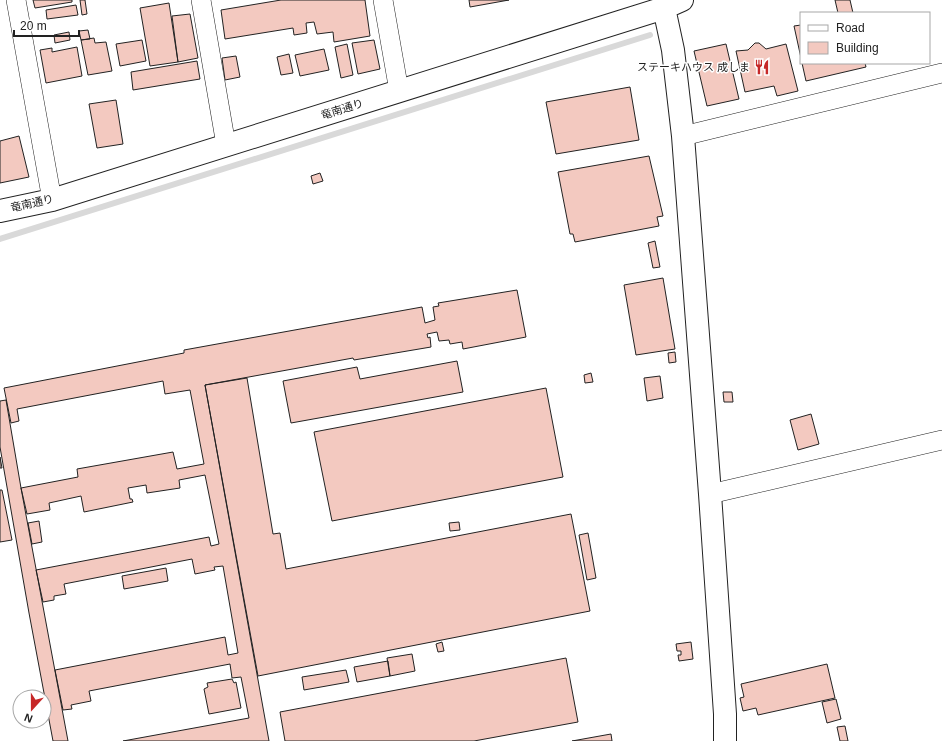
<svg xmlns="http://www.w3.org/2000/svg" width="942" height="741" font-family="Helvetica,'Noto Sans JP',sans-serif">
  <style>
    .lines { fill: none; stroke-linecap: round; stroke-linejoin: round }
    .stream { stroke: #d9d9d9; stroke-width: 6 }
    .building { fill: #f3c9c0; stroke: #222 }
    .street-casing { stroke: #222; stroke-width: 20 }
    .secondary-casing { stroke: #222; stroke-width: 24 }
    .street { stroke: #fff; stroke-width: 19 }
    .secondary { stroke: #fff; stroke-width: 22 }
    .labels { text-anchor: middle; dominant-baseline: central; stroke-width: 3; stroke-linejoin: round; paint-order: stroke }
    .poi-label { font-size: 11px; fill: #222; stroke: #fff; text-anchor: end }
    .street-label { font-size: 11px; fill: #222; stroke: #fff }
  </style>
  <rect width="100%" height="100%" fill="#fff"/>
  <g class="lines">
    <!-- stream -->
    <path class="stream" d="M0,239L650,35"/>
  </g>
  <!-- building -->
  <path class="building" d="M33,0H72V2L35,8Z
    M80,0H85L87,14L82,15Z
    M281,0H365L370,36L334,42L333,32L317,34L314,22L306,23L307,33L294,35L293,28L225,39L221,10Z
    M469,0H509L470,7Z
    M835,0H850L853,13H838Z
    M169,3L178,62L150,66L140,8Z
    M76,5L78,15L47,19L46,10Z
    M190,14L198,58L178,62L172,16Z
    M801,25V58L794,26Z
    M88,30L90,39L81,40L79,31Z
    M69,32L70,40L55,43L54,35Z
    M94,38L95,43L106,42L112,71L88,75L81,40Z
    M142,40L146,61L120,66L116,44Z
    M374,40L380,69L358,74L352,43Z
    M755,43H759L766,49L786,44L798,91L777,96L774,86L745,92L736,51L748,50Z
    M347,44L353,75L341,78L335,47Z
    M726,44L739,99L707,106L694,51Z
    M77,47L82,76L46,83L40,50L52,48V52Z
    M324,49L329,70L300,76L295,55Z
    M289,54L293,73L281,75L277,57Z
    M236,56L240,77L225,80L222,58Z
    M197,61L200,79L133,90L131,72Z
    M802,63H865L866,67L806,81Z
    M630,87L639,140L556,154L546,102Z
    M116,100L123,144L97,148L89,104Z
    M19,136L29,177L0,183V141Z
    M649,156L663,216L657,217L659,226L575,242L573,234H570L558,172Z
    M320,173L323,181L313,184L311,176Z
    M655,241L660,267L653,268L648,243Z
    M663,278L675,349L636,355L624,285Z
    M517,290L526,337L463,349L462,342L450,344L449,340L439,341L437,332L427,334L428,338L430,337L431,347L354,360L353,358L205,385L269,741H123L249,718L241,677L232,678L230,664L89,691L91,701L71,705L72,709L63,710L55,670L225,637L228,655L238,653L223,566L214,567L215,570L195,574L192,559L64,584L66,594L54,596V600L43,602L36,570L209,537L211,546L219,544L205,475L179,480L180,488L147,493L146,485L128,488L130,499H132L133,502L84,512L81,496L49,503L50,510L27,514L21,488L78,477L77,469L173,452L177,469L204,464L190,390L165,394L163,381L17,409L19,421L11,423L4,388L184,353V350L422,307L425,323L435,320L433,307L439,306L438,303Z
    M675,352L676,362L669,363L668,353Z
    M457,361L463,392L291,423L283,381L357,367L360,379Z
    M591,373L593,382L585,383L584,375Z
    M660,376L663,398L647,401L644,378Z
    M247,378L273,534L280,533L286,569L571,514L590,611L258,676L205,385Z
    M546,388L563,477L332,521L314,432Z
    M723,392H732L733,402H724Z
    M6,400L21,488L68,741H53L29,613L0,447V401Z
    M811,414L819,444L798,450L790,420Z
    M0,457L2,468H0Z
    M0,490H2L12,540L0,542Z
    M39,521L42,542L32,544L28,523Z
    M459,522L460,530L450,531L449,523Z
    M588,533L596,578L587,580L579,535Z
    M166,568L168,581L124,589L122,576Z
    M442,642L444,651L438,652L436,644Z
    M691,642L693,659L679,661L678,655H681V651H677L676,644Z
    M412,654L415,671L390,676L387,658Z
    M566,658L578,722L474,741H285L280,712Z
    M388,661L390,676L357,682L354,667Z
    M827,664L835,698L758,715L756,708L743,711L740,698L744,697L741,684Z
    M346,670L349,682L304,690L302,677Z
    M232,679L234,683L236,682L241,708L209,714L204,689L208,687L207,683Z
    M836,699L841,719L827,723L822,702Z
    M845,726L848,741H840L837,727Z
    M611,734L612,741H572Z"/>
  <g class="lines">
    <defs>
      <path id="street" d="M16,0L52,200
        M201,0L226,145
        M383,0L399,91
        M683,136L942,73
        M710,494L942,440"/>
      <path id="secondary" d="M664,8L673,50L683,136L710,494L725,714V741
        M0,211L52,200L664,8L682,0"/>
    </defs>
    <!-- street casing -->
    <use href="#street" class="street-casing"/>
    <!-- secondary casing -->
    <use href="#secondary" class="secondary-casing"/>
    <!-- street -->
    <use href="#street" class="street"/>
    <!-- secondary -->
    <use href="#secondary" class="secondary"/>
  </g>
  <!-- icons -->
  <defs>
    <symbol id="restaurant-bare" viewBox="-9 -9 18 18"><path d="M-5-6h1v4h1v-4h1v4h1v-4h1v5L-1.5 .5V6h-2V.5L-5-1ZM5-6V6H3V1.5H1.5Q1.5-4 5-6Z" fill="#c62828" stroke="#fff" stroke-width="2.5" paint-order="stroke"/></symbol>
  </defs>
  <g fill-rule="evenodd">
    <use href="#restaurant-bare" x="751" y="56" width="22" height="22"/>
  </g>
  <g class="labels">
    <!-- poi labels -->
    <g class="poi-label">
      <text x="750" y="67">ステーキハウス 成しま</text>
    </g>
    <!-- street labels -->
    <g class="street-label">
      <text transform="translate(342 109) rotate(-17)">竜南通り</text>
      <text transform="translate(32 203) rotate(-13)">竜南通り</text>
    </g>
  </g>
  <!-- legend -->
  <rect x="800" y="12" width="130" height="52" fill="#ffffff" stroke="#a7a7a7"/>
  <rect x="808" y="25" width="20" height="6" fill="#ffffff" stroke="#a7a7a7"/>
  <text x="836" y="32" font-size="12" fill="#222222">Road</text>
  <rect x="808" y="42" width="20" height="12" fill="#f3c9c0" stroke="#a7a7a7"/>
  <text x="836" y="52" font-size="12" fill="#222222">Building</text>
  <!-- north arrow -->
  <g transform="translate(32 709) rotate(201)"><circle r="19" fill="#ffffff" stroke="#a7a7a7"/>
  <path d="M0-3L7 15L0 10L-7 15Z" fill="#c62828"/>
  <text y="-6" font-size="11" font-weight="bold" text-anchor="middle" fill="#222222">N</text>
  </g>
  <!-- scale -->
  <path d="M14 30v6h65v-6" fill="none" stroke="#222222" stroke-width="2"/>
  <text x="20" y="30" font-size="12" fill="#222222" stroke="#ffffff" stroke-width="3" paint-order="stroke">20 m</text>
</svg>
